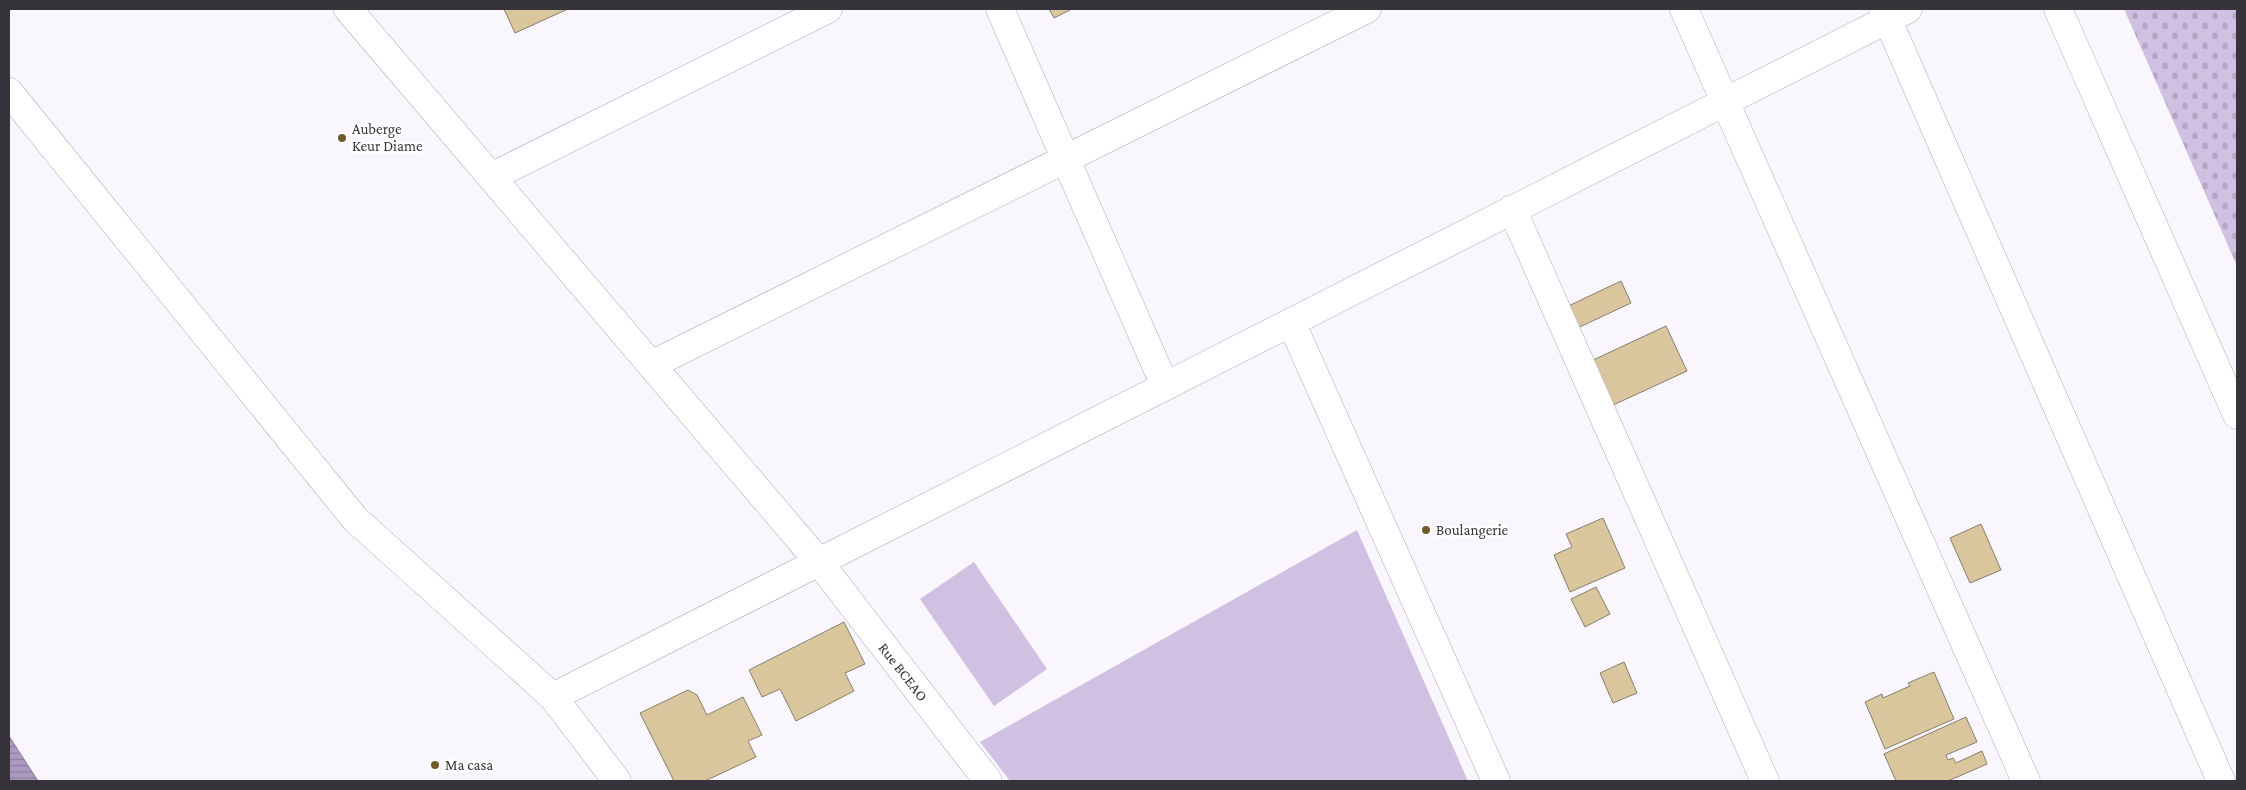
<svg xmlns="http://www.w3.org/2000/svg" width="2246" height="790" font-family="'Crimson Pro',serif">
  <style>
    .cemetery { fill: url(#cemetery-stones) }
    .pitch { fill: #d0c0e2 }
    .water { fill: url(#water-rules); stroke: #897b98 }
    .building { fill: #d9c69d; stroke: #867e6e }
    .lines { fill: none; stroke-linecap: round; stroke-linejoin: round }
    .street-casing { stroke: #b0a8ba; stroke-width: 29 }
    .secondary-casing { stroke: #b0a8ba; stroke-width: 29 }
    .street { stroke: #fff; stroke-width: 28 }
    .secondary { stroke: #fff; stroke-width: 28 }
    .poi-dot { fill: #6f5b2a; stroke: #fff; stroke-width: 2 }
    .labels { text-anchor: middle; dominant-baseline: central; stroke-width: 5; stroke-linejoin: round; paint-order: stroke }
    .poi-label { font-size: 15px; fill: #36333a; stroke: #fff; text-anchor: start }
    .street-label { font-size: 15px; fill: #36333a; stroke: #fff }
  </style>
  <defs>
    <pattern id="cemetery-stones" width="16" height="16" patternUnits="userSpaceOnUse" patternTransform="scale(1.25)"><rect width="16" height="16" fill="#d0c0e2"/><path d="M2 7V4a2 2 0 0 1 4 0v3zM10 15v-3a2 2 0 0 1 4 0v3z" fill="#b3a5c3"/></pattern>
    <pattern id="water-rules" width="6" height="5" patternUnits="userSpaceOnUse" patternTransform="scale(1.25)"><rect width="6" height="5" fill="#ac9ac0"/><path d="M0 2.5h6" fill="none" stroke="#8d7e9d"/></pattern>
  </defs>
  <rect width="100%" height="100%" fill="#faf6fe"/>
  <!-- cemetery -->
  <path class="cemetery" d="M2124,9H2237V266Z"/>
  <!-- pitch -->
  <path class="pitch" d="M1357,530L1468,781H1010L980,742Z
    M974,562L1047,669L994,706L920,599Z"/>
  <!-- water -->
  <path class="water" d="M9,736L38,781H9Z"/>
  <!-- building -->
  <path class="building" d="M504,9H568L515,33Z
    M1049,9H1072L1054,18Z
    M1621,281L1631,303L1571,331L1560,310Z
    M1666,326L1687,371L1611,406L1591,361Z
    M1603,518L1625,568L1570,592L1554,555L1572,547L1566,534Z
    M1981,524L2001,570L1970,583L1950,538Z
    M1596,587L1610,614L1585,627L1571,599Z
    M844,622L865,664L845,673L854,691L796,721L780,689L762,697L749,670Z
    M1624,662L1637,693L1613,703L1600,673Z
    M1934,672L1954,719L1885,749L1865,702L1882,694L1883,698L1910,686L1908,683Z
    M688,690L697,695L707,715L743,697L762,735L748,741L756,757L705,781H674L640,713Z
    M1966,717L1977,742L1946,755L1948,760L1953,758L1956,763L1982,751L1987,764L1948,781H1896L1884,754Z"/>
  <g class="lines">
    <defs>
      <path id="street" d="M348,9L819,562L988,781
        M1000,9L1165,386
        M1684,9L2026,781
        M1883,9L2221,781
        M9,92L355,519L553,697L617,781
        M491,177L828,9
        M1512,209L1765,781
        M1291,322L1496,781
        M651,365L1367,9
        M553,697L1908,9"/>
      <path id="secondary" d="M2058,9L2237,415"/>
    </defs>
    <!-- street casing -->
    <use href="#street" class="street-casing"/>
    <!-- secondary casing -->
    <use href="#secondary" class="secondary-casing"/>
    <!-- street -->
    <use href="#street" class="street"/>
    <!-- secondary -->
    <use href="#secondary" class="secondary"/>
  </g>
  <!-- markers -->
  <g class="poi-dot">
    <circle cx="342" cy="138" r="5"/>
    <circle cx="1426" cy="530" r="5"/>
    <circle cx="435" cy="765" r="5"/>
  </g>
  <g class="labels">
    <!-- poi labels -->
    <g class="poi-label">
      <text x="352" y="129">Auberge<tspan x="352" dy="17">Keur Diame</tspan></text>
      <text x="1436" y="530">Boulangerie</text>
      <text x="445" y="765">Ma casa</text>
    </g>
    <!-- street labels -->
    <g class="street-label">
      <text transform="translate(903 672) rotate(52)">Rue BCEAO</text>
    </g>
  </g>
  <!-- border -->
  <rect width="2246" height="790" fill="none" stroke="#36333a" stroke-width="20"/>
</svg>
